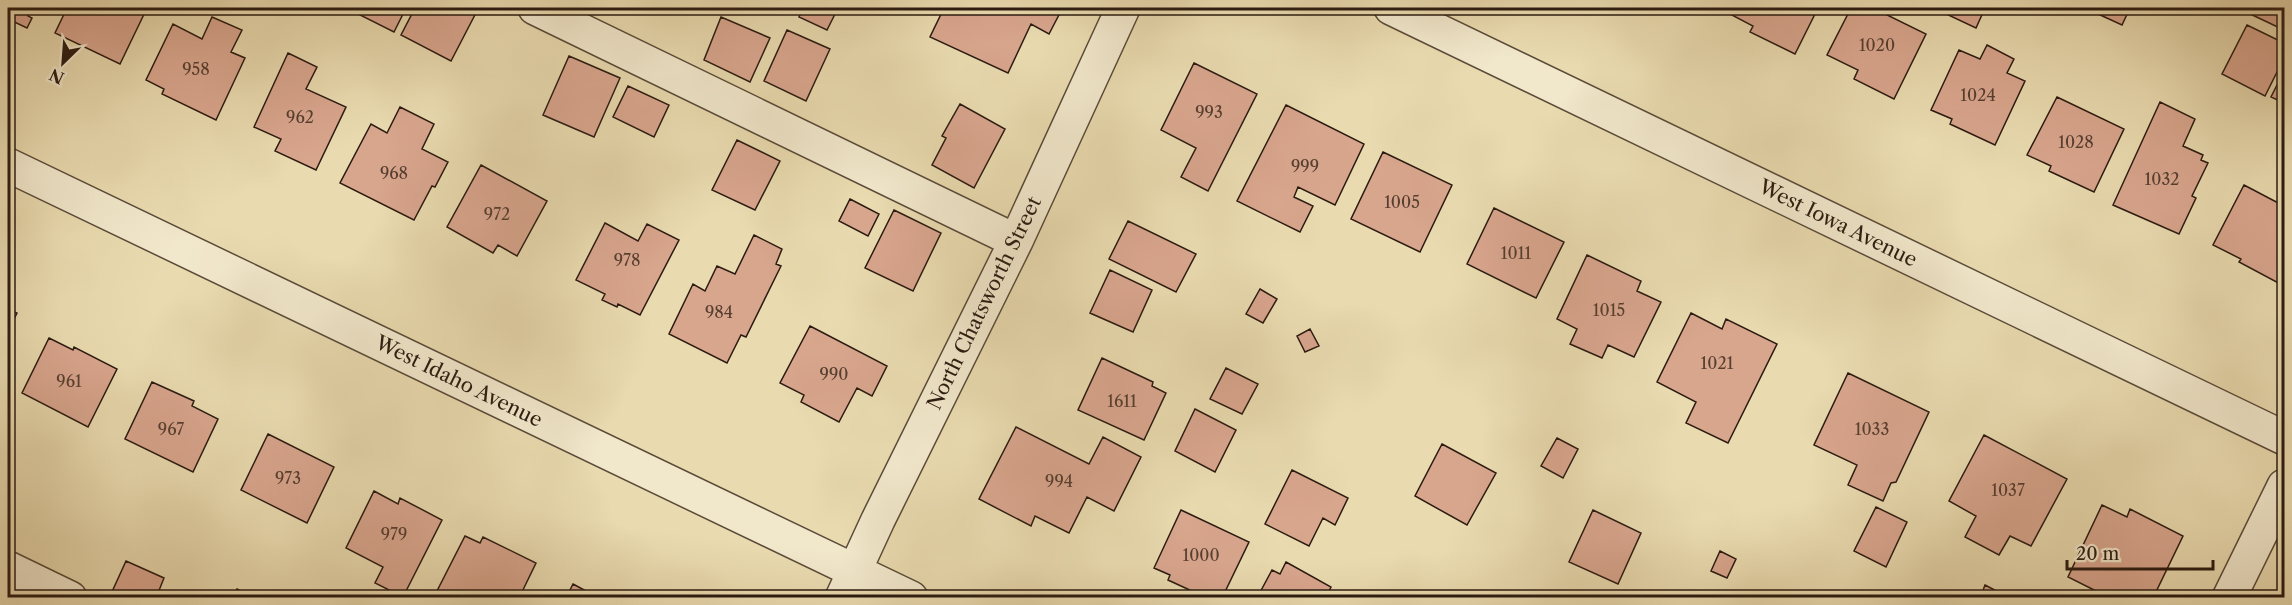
<svg xmlns="http://www.w3.org/2000/svg" width="2292" height="605" font-family="'Libre Caslon Text',serif">
  <style>
    .building { fill: #d8a58d; stroke: #2b1b11; stroke-width: 1.5 }
    .lines { fill: none; stroke-linecap: round; stroke-linejoin: round }
    .minor-casing { stroke: #5a4b38; stroke-width: 36 }
    .minor { stroke: #f1e7cb; stroke-width: 33 }
    .labels { text-anchor: middle; dominant-baseline: central; stroke-width: 5; stroke-linejoin: round; paint-order: stroke }
    .number-label { font-size: 16px; fill: #563e30 }
    .street-label { font-size: 20px; fill: #2b1b11; stroke: #f1e7cb }
  </style>
  <rect width="100%" height="100%" fill="#e9daaf"/>
  <filter id="stains"><feTurbulence type="fractalNoise" baseFrequency=".00333" numOctaves="4"/><feColorMatrix values="0 0 0 0 .2 0 0 0 0 .09 0 0 0 0 .02 0 0 0 .5 -.17"/></filter>
  <radialGradient id="worn" r=".72"><stop offset=".6" stop-color="#630" stop-opacity="0"/><stop offset="1" stop-color="#630" stop-opacity=".3"/></radialGradient>
  <!-- building -->
  <path class="building" d="M8,8H32L28,16L32,18L27,28L8,19Z
    M67,8L77,9L147,8L120,64L55,33Z
    M363,8H406L394,32L360,15Z
    M415,8H475L478,9L451,61L401,35Z
    M804,8H838L827,30L799,17Z
    M944,8H1058L1062,9L1049,34L1031,24L1008,73L930,37Z
    M1731,8H1818L1795,54L1750,32L1753,26L1728,13Z
    M1851,8H1873L1926,34L1894,99L1854,79L1858,70L1827,55Z
    M1947,8H1985L1976,28L1944,13Z
    M2085,8H2130L2122,25Z
    M2245,8H2284V30L2244,11Z
    M212,17L242,30L231,52L245,58L216,120L162,94L164,89L146,80L173,24L202,39Z
    M721,17L770,38L750,82L704,60Z
    M2247,25L2284,43V58L2265,96L2222,74Z
    M787,30L830,49L806,101L764,81Z
    M1987,45L2014,59L2007,73L2025,81L1995,145L1950,124L1952,119L1931,110L1959,50L1980,59Z
    M288,53L317,67L306,89L346,107L316,170L275,151L281,139L254,127Z
    M569,56L620,78L594,137L543,115Z
    M1194,63L1257,94L1208,191L1181,177L1196,148L1161,130Z
    M2278,83L2284,86V103L2271,97Z
    M628,86L669,105L654,137L613,117Z
    M2057,97L2124,129L2094,192L2049,171L2051,166L2027,155Z
    M2160,102L2195,119L2183,146L2203,155L2201,160L2208,163L2192,196L2196,198L2179,234L2113,205Z
    M960,104L1005,129L974,188L932,165L946,138L942,136Z
    M1286,105L1364,144L1335,205L1298,187L1294,197L1313,206L1300,232L1237,201Z
    M400,107L434,124L422,149L448,162L435,187L432,186L414,220L340,183L371,124L387,133Z
    M737,140L780,161L755,210L712,190Z
    M1383,152L1452,185L1420,252L1351,219Z
    M481,165L547,201L517,256L498,245L493,253L447,227Z
    M2244,185L2284,206V286L2239,262L2241,259L2213,245Z
    M850,199L879,214L868,236L839,221Z
    M1494,208L1564,242L1536,298L1467,264Z
    M894,210L941,233L913,291L865,268Z
    M1128,221L1196,254L1176,292L1109,259Z
    M605,223L638,241L647,224L679,240L640,315L618,304L617,307L602,300L605,294L576,280Z
    M754,235L782,249L776,264L781,266L746,337L741,335L727,363L669,334L693,284L705,291L717,266L735,274Z
    M1587,255L1641,281L1637,291L1661,302L1634,357L1608,345L1602,358L1570,344L1577,329L1557,319Z
    M1110,270L1152,290L1133,332L1090,313Z
    M1260,289L1277,299L1263,323L1246,314Z
    M8,309L17,313L8,331Z
    M1691,313L1722,329L1726,319L1777,344L1728,443L1686,423L1696,402L1657,382Z
    M810,326L887,366L872,396L857,388L839,422L801,402L804,395L780,383Z
    M1310,329L1319,346L1305,352L1297,336Z
    M49,338L73,350L74,347L117,369L88,427L22,393Z
    M1102,358L1153,382L1152,386L1166,393L1144,440L1078,410Z
    M1226,368L1258,384L1242,414L1210,399Z
    M1848,373L1929,412L1896,482L1891,483L1883,501L1848,485L1857,465L1814,445Z
    M152,382L194,401L192,406L218,419L193,472L125,439Z
    M1195,409L1236,430L1215,472L1175,451Z
    M1016,427L1089,464L1103,437L1141,457L1114,511L1087,497L1069,533L1035,516L1031,526L979,499Z
    M268,434L334,467L307,523L241,490Z
    M1984,435L2067,479L2031,546L2010,536L1999,555L1965,537L1976,516L1949,501Z
    M1557,438L1578,449L1563,478L1541,466Z
    M1442,444L1496,473L1467,525L1415,496Z
    M1292,470L1348,498L1335,525L1323,518L1309,546L1265,524Z
    M374,491L398,504L400,498L442,520L403,597L375,583L383,567L346,548Z
    M2102,505L2127,517L2130,509L2183,536L2153,598H2101L2102,594L2068,577Z
    M1876,507L1907,522L1886,567L1854,551Z
    M1181,510L1249,542L1222,598H1207L1168,580L1170,575L1154,568Z
    M1593,510L1641,533L1618,584L1569,562Z
    M465,536L480,543L483,537L536,563L519,598H451L437,591Z
    M1720,551L1736,559L1727,578L1711,571Z
    M126,561L164,578L156,598H119L111,594Z
    M1286,562L1331,587L1326,598H1257L1272,570L1280,574Z
    M573,584L599,598H566Z
    M1985,585L2010,598H1980Z
    M237,589L254,598H233Z"/>
  <g class="lines">
    <defs>
      <path id="minor" d="M535,8L1016,241
        M1391,8L2284,438
        M8,165L911,598
        M8,568L70,598
        M842,598L878,520L1016,241L1123,8
        M2229,598L2284,486"/>
    </defs>
    <!-- minor casing -->
    <use href="#minor" class="minor-casing"/>
    <!-- minor -->
    <use href="#minor" class="minor"/>
  </g>
  <g class="labels">
    <!-- number labels -->
    <g class="number-label">
      <text x="1877" y="45">1020</text>
      <text x="196" y="69">958</text>
      <text x="1978" y="95">1024</text>
      <text x="1209" y="112">993</text>
      <text x="300" y="117">962</text>
      <text x="2076" y="142">1028</text>
      <text x="1305" y="166">999</text>
      <text x="394" y="173">968</text>
      <text x="2162" y="179">1032</text>
      <text x="1402" y="202">1005</text>
      <text x="497" y="214">972</text>
      <text x="1516" y="253">1011</text>
      <text x="627" y="260">978</text>
      <text x="1609" y="310">1015</text>
      <text x="719" y="312">984</text>
      <text x="1717" y="363">1021</text>
      <text x="834" y="374">990</text>
      <text x="69" y="381">961</text>
      <text x="1122" y="401">1611</text>
      <text x="171" y="429">967</text>
      <text x="1872" y="429">1033</text>
      <text x="288" y="478">973</text>
      <text x="1059" y="481">994</text>
      <text x="2008" y="490">1037</text>
      <text x="394" y="534">979</text>
      <text x="1201" y="555">1000</text>
    </g>
    <!-- street labels -->
    <g class="street-label">
      <text transform="translate(1838 223) rotate(26)">West Iowa Avenue</text>
      <text transform="translate(984 303) rotate(-64)">North Chatsworth Street</text>
      <text transform="translate(459 381) rotate(26)">West Idaho Avenue</text>
    </g>
  </g>
  <!-- margin -->
  <rect width="2292" height="605" fill="none" stroke="#e9daaf" stroke-width="30"/>
  <rect x="9" y="9" width="2274" height="587" fill="none" stroke="#2b1b11" stroke-width="3"/>
  <rect x="15" y="15" width="2262" height="575" fill="none" stroke="#2b1b11" stroke-width="1.5"/>
  <!-- north arrow -->
  <g transform="translate(63 63) rotate(205)" stroke="#f1e7cb" stroke-width="4.5" paint-order="stroke">
  <path d="M0-4.5L10 22L0 15L-10 22Z" fill="#2b1b11"/>
  <text y="-9" font-size="16" font-weight="bold" text-anchor="middle" fill="#2b1b11">N</text>
  </g>
  <!-- scale -->
  <path d="M2067 560v9h146v-9" fill="none" stroke="#2b1b11" stroke-width="3"/>
  <text x="2076" y="560" font-size="18" fill="#2b1b11" stroke="#f1e7cb" stroke-width="4.5" paint-order="stroke">20 m</text>
  <rect width="100%" height="100%" filter="url(#stains)"/>
  <rect width="100%" height="100%" fill="url(#worn)"/>
</svg>
